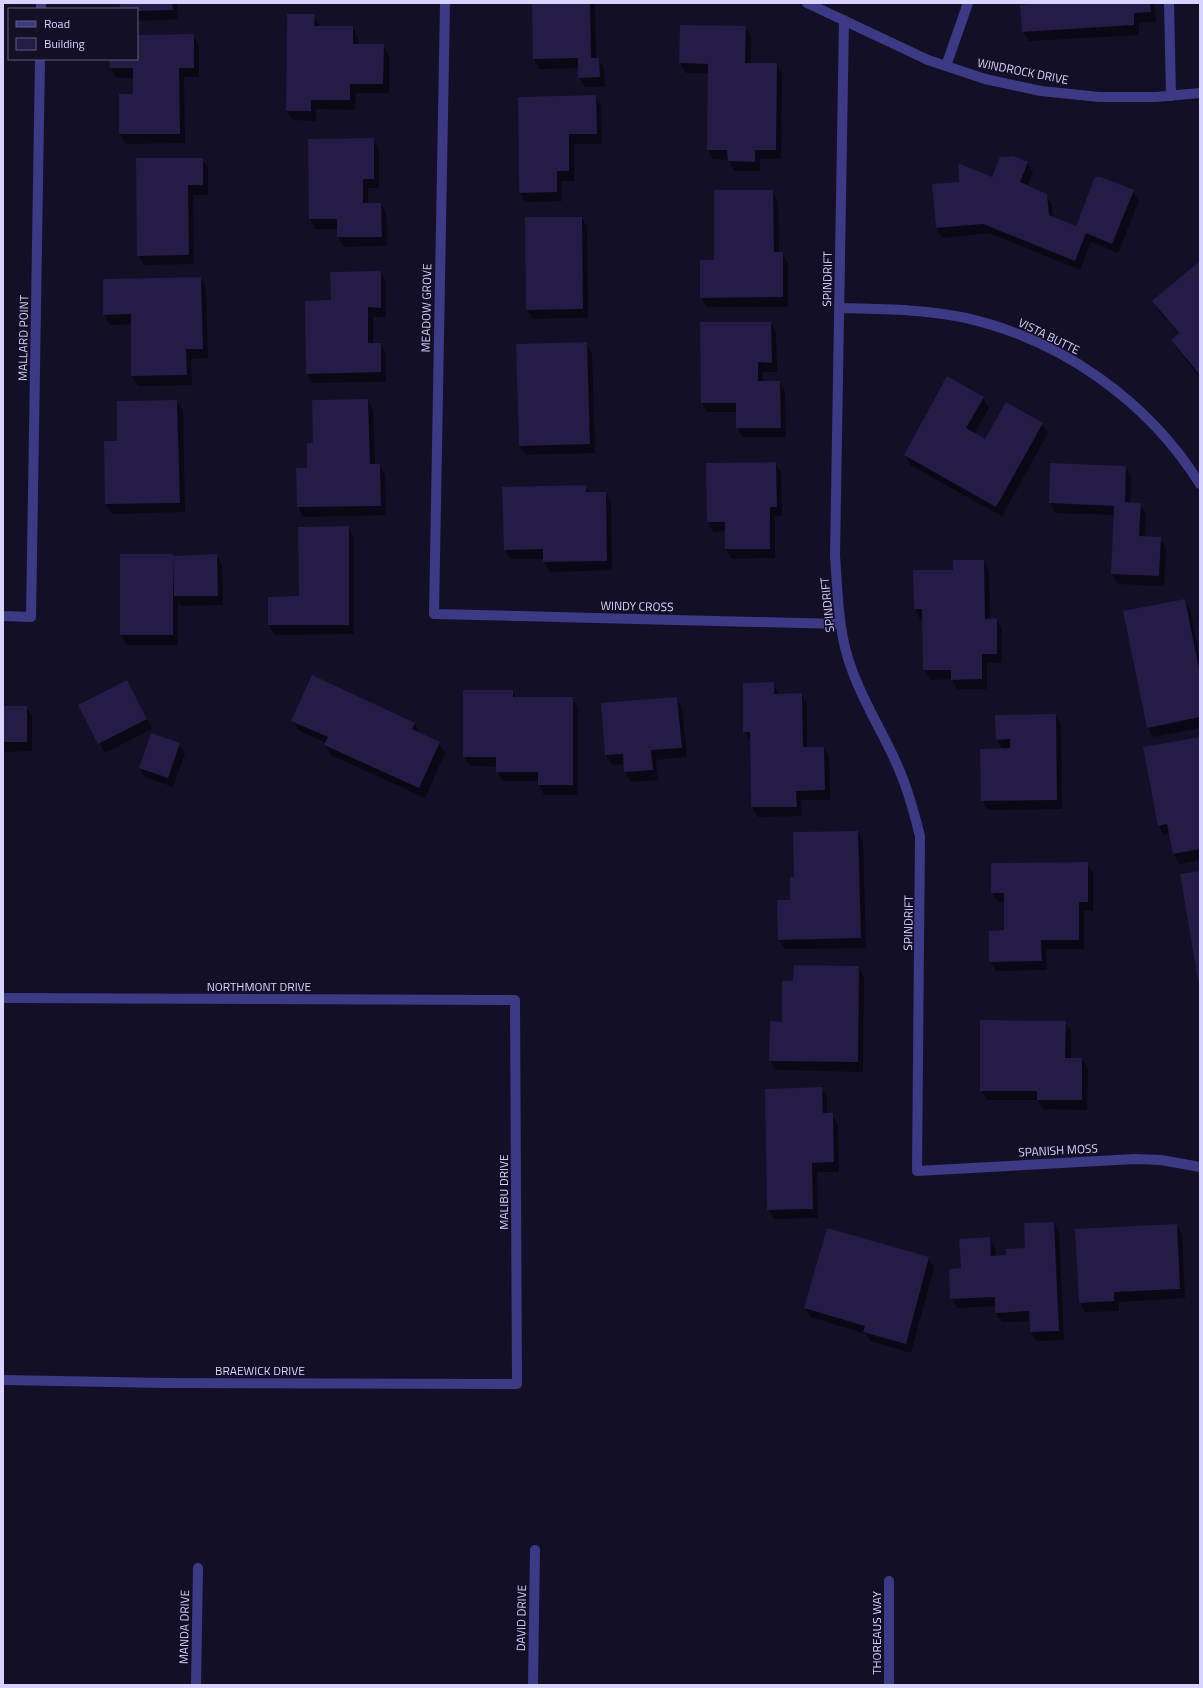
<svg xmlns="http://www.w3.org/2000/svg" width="1203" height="1688" font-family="'Titillium Web',sans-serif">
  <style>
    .shadow { fill: #0007 }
    .building { fill: #241b47 }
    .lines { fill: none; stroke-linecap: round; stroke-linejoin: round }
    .minor { stroke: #3d3a85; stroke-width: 10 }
    .labels { text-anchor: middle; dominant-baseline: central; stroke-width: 3; stroke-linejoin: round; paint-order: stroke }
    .street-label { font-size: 12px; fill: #d9d4ff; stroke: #130f26 }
  </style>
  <rect width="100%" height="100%" fill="#130f26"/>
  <!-- shadow -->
  <path class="shadow" d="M121,3H177L178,19L137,21V9H121Z
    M533,3H595L596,59H598L604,68L605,87H585L579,78V68L539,69L534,59Z
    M1043,3H1154L1156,22L1139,23V35L1029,41L1023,32Z
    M314,15L320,27H353L358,37V45H383L389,55V93H356L355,110L316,109V121L293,120L287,111Z
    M681,26L745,27L751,37V64H777L782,74L781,159H760V171H734L729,160L713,159L708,150L709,73H686L680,63Z
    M193,35L199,45V77H184L185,143L126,144L120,134V95H134V78H116L111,68L110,59H137V36Z
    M596,96L601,106L602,144H574V181H562V201L525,202L520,192Z
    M373,139L379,149V188H368V204H381L386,213L387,246L344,247L338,237V229H315L310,219L309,140Z
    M202,159L208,168V195H193L194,264L144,265L138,255Z
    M1027,163L1033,172L1027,187L1046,195L1052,205L1053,218L1077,227L1133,191L1139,201L1118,253L1091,242L1080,270L989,233L942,238L937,228L960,182L992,178Z
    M772,191L778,201L779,253H782L788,263V307H707L701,298L715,261Z
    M582,218L587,227L588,318L533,319L527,310Z
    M1200,262V377L1178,350L1172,340L1179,335L1159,311L1153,301Z
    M380,272L386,282V317H373V344H380L386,354V382L312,383L307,373L332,301Z
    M201,278L206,288L208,358L191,359L192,385L138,386L132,376V324L110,325L104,315Z
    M771,323L776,332L777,372H763V382H780L785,392L786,437H743L737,428V412H707L702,403Z
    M586,343L592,353L595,453L526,455L520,446Z
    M983,398L989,408L974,434L986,440L1042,424L1048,433L1002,516L910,465L905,455Z
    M368,400L373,410L375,465H379L385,475L386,515L303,517L298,507L297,469H308L314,444Z
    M177,401L183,411L185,512L112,514L106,504L105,442H118Z
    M775,463L781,472L782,516H775V558L732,559L726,549V531L714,532L708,522Z
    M1051,464L1125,467L1131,476L1130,504H1140L1146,514L1145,538H1160L1166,548L1164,586L1118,584L1112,574L1115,515L1055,513L1050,503Z
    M586,486L590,493H605L611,502L612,570L550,572L544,562V559H510L505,550Z
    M348,527L354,537V634L275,635L269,625L300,597Z
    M121,555H172L173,557L217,556L222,565L223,605L181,606L178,601V645H127L121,635Z
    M984,561L989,571L990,620L996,619L1002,629V663H987V689H957L952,679L930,680L924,670L923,619H920L915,609L954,571Z
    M1184,600L1190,609L1200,660V728L1153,737L1148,728Z
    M773,683L779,695L801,694L807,704V748H824L829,757L830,800H801L802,816L758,817L752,807L751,742L744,732V684Z
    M132,691L152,729L105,753L79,705Z
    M512,691L516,698H573L578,708V795H544L539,785V781H503L497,771V767L470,766L464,757Z
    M677,698L682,708L687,757L656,760L658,780L631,782L625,772V764L612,765L606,755Z
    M3,707H26L32,716V751L3,752Z
    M1055,715L1061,725L1062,809L988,810L982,800L1003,750L997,739Z
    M293,720L414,723L420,733L439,743L445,753L425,798L331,755L325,745L326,743L298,730Z
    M1200,738V860L1179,864L1174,854L1170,834L1164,835L1158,825Z
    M179,744L185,753L173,787L145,777L140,768Z
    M858,832L863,842L866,948L785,949L779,940L791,901Z
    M1087,863L1093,873V911H1084V949H1046L1047,970L996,971L990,961L1005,931V902H998L992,893Z
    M859,967L864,977L863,1072L776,1070L770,1060L794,982Z
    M1065,1022L1071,1031V1059H1082L1088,1069L1087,1110L1043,1109L1038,1100H987L981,1090Z
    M821,1088L827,1098V1114H832L838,1124L839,1172H817L818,1218L774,1219L768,1209Z
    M1054,1223L1059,1232L1064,1340L1036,1341L1031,1332L1030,1321L1002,1322L996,1313V1306L957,1308L951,1299L962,1269L989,1238L995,1248L996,1257L1007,1256L1026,1249Z
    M1176,1225L1182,1234L1185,1298L1119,1302V1311L1085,1312L1080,1303Z
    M928,1258L934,1268L911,1353L870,1341L866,1334L811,1317L805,1308Z"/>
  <!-- building -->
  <path class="building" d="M120,3H172L173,10L137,11V9H120Z
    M532,3H590L591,58H599L600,77L578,78V58L533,59Z
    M1042,3H1150L1151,12L1134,13V25L1022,32L1020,5Z
    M287,14H315L314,26H353V44H384L383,84H350V100H311V111H286Z
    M680,25L746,26L745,63H777L776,150H755V162L728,161L727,150H707L708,64L679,63Z
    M194,34V68H179L180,134H119V94H133V68H110L109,59H137V35Z
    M596,95L597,134H569V171H557V192L519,193L518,97Z
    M374,138V179H363V203H381L382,237H337V219H309L308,139Z
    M1013,156L1028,162L1020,182L1047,194L1049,215L1076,226L1095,177H1101L1134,190L1112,244L1086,233L1075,261L983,224L936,228L932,184L959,182L958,163L992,177L1000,157Z
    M136,158H203V185H188L189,255L137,256Z
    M714,190H773L774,252H783V297L700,298V260H714Z
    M525,217H582L583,309L526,310Z
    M1200,261V375L1171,340L1179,333L1152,301Z
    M381,271V308L368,307V343H381V372L306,374L305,301L331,300L330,272Z
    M201,277L203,349H186L187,375L131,376V314L103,315V279Z
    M700,322H771L772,363L758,362V381H780L781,428H736V403H701Z
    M587,342L590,444L519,446L516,344Z
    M947,376L984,397L966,428L985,439L1006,402L1043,423L996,507L904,455Z
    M368,399L370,464H380L381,506L297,507L296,468H307V443H313L312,400Z
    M177,400L180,503L105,504L104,441H117V401Z
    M776,462L777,507H770V549H725V522H707L706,463Z
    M1050,463L1126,466L1125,502L1141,503L1139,536L1161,537L1159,576L1111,574L1114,506L1049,503Z
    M587,485L586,492H606L607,561L543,562V549L504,550L502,487Z
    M349,526V625H268V597L299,596L298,527Z
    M120,554H173V635H120Z
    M217,554L218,596H174L173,556Z
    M953,560H984L985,619L997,618V654H982V679L951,680V670H923L922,609H914L913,570H953Z
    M1185,599L1200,674V717L1147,728L1123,611Z
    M312,675L415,723L412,729L440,742L419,788L324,745L328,737L291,721Z
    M127,680L147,719L98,744L78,705Z
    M774,682V694L802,693L803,747H824L825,790L796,791L797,807H751L750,732H743V683Z
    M463,690H513V697H573V785H538V772H496V757H463Z
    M677,697L682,748L651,750L653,770L624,772L623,754L605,755L601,703Z
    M3,706H27V742H3Z
    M1056,714L1057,800L981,801L980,749L1010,748V739L996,740L995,715Z
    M151,733L180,743L168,778L139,768Z
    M1200,737V849L1173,854L1167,824L1158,826L1143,747Z
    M858,831L861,938L778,940L777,900H790V877H794L793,832Z
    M1088,862V902H1079V940H1041L1042,961L989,962V931L1004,930V893H991V863Z
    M1200,871V980H1198L1180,874Z
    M794,965L859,966L858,1062L769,1061L770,1021L782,1022V981H793Z
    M980,1020L1066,1021L1065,1058H1082V1100H1037V1091H980Z
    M822,1087L823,1113H833L834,1162L812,1163L813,1209L767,1210L765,1089Z
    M1054,1222L1059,1331L1030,1332L1029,1311L995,1313V1297L950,1299L949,1269L961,1268L959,1239L990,1237L991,1256L1006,1255V1249L1025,1248L1024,1223Z
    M1177,1224L1180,1289L1114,1292V1301L1079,1303L1075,1229Z
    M827,1228L929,1257L906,1344L863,1332L865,1326L804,1308Z"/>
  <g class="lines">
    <!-- minor -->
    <path class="minor" d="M445,3L434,614L840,624
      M807,3L928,60L985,79L1041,91L1099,97H1156L1200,93
      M1169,3L1171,96
      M41,9V3
      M844,20L835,556C838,595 838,634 852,670C864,704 884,734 898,767C908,789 914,812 920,836L917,1171L1135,1159L1161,1160L1200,1167
      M946,66L968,3
      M839,308C882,309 924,309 966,318C1062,340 1148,401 1200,484
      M3,616L31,617L40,59
      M3,998L515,1000L517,1384L165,1383L3,1380
      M889,1581V1685
      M196,1685L198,1568
      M533,1685L535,1550"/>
  </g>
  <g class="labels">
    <!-- street labels -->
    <g class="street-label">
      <text transform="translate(1023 71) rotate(11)">WINDROCK DRIVE</text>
      <text transform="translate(827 279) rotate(-89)">SPINDRIFT</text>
      <text transform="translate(426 308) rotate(-89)">MEADOW GROVE</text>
      <text transform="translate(1049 336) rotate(26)">VISTA BUTTE</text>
      <text transform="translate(23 338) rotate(-89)">MALLARD POINT</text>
      <text transform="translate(827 605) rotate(-96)">SPINDRIFT</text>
      <text transform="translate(637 606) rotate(1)">WINDY CROSS</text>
      <text transform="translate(908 923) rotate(-89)">SPINDRIFT</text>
      <text x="259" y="986">NORTHMONT DRIVE</text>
      <text transform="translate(1058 1150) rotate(-3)">SPANISH MOSS</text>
      <text transform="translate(503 1192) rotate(-90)">MALIBU DRIVE</text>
      <text x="260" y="1370">BRAEWICK DRIVE</text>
      <text transform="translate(521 1618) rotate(-89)">DAVID DRIVE</text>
      <text transform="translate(184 1627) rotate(-89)">MANDA DRIVE</text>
      <text transform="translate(876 1633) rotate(-90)">THOREAUS WAY</text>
    </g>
  </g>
  <!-- border -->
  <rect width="1203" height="1688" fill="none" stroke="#d9d4ff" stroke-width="8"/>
  <!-- legend -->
  <rect x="8" y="8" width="130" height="52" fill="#130f26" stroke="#625e7d"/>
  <rect x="16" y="21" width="20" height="6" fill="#3d3a85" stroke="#625e7d"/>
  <text x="44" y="28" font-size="12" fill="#d9d4ff">Road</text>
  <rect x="16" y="38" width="20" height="12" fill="#241b47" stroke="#625e7d"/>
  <text x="44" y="48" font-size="12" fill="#d9d4ff">Building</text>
</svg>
